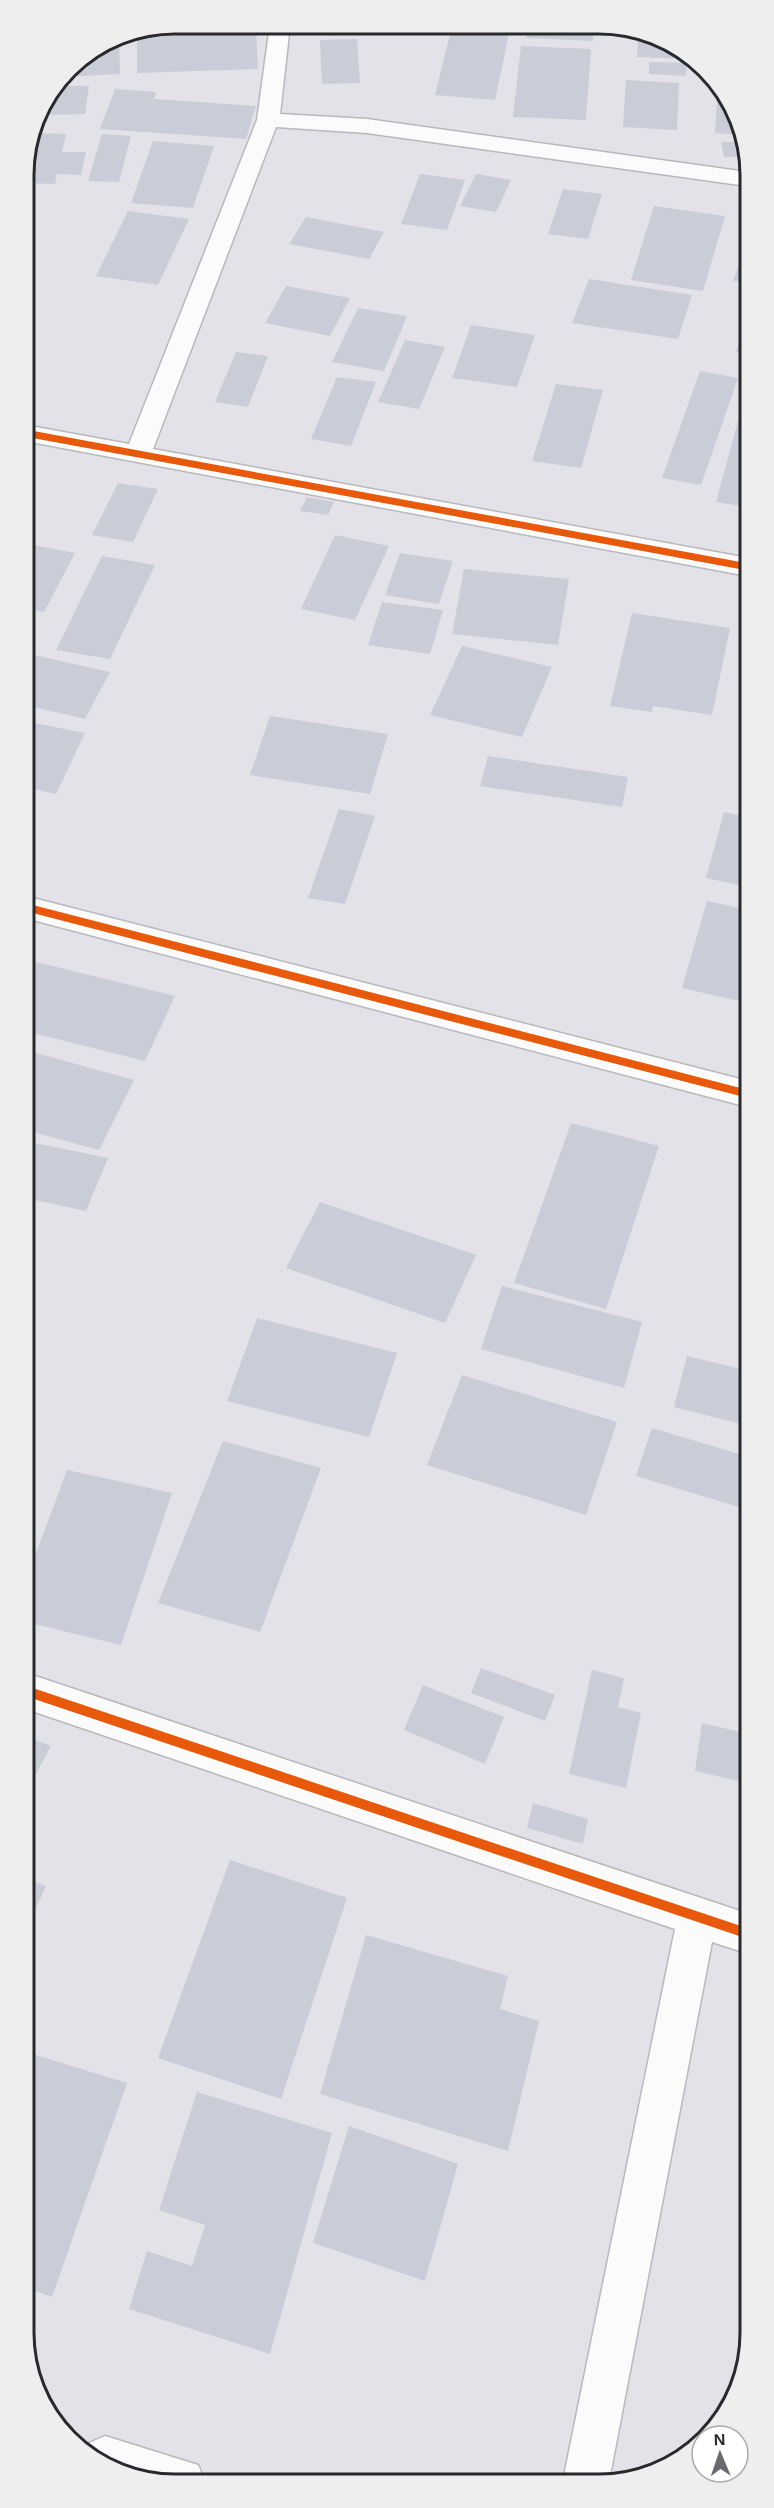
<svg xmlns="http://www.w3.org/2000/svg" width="774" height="2508" font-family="Helvetica,sans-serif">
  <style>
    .building { fill: #caccd7 }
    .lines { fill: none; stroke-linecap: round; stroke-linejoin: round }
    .minor-casing { stroke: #b8b8bd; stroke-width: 3 }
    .minor { fill: #fbfbfc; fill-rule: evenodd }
    .cycleway-far2-casing { stroke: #fff; stroke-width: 10 }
    .cycleway-far1-casing { stroke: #fff; stroke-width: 12 }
    .cycleway-casing { stroke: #fff; stroke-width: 14 }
    .cycleway-far2 { stroke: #e8590c; stroke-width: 7 }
    .cycleway-far1 { stroke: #e8590c; stroke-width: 8 }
    .cycleway { stroke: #e8590c; stroke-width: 10 }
    .rim { fill: none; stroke: #28292d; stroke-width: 3 }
  </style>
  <rect width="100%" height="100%" fill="#e2e2e8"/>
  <!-- building -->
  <path class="building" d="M326,25H356L357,34L327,35Z
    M452,26L510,29L495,100L435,95Z
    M527,26L594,27L593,41L526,38Z
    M256,28L258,69L137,73V32Z
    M638,35L644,36L689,59L637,57Z
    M119,37L120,74L63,77L69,68L114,38Z
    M357,39L360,83L322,84L320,40Z
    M521,46L591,49L586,120L513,117Z
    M649,62L687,63L686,76L649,74Z
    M626,80L679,83L677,130L623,127Z
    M57,86H89L85,114L37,115Z
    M115,89L156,92L154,99L256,106L246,139L100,129Z
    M717,100H723L741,135L715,133Z
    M32,133L66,134L62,152H86L81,175L57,174L55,184L24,183V166Z
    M102,134L131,136L119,182L88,181Z
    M153,141L214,146L193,208L131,203Z
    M721,142H745L747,157H724Z
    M420,174L465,180L447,230L401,224Z
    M476,174L511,180L496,212L460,206Z
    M563,189L602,194L588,239L548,234Z
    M654,206L725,216L703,291L631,280Z
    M128,211L189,219L158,285L96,276Z
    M306,217L384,232L369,259L289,244Z
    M747,241V283L733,281Z
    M589,279L692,295L678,339L572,323Z
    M286,286L350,298L330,336L265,323Z
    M358,308L407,316L384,371L332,362Z
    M747,319V354L736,352Z
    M471,325L535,335L517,387L452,378Z
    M405,340L445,347L419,409L378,402Z
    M236,352L268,356L248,407L215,402Z
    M700,371L738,378L701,485L662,478Z
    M337,377L376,382L351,446L311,439Z
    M556,384L603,390L581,468L532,461Z
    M741,410H747L748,507L716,502Z
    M118,483L158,489L133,542L92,535Z
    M307,497L334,502L328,515L300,511Z
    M335,535L389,546L355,620L301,609Z
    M28,544L75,553L44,612L25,608V550Z
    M400,553L453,561L439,604L385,595Z
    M102,556L155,565L110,659L56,650Z
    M464,569L569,579L558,645L452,634Z
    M382,602L443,610L430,654L368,645Z
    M632,613L730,628L712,715L653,706L652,712L610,706Z
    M462,646L552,667L522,737L430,715Z
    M25,653L110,672L85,719L25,705Z
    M270,716L388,734L370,794L250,775Z
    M29,722L85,733L56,794L25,787V731Z
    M488,756L628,777L622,807L480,786Z
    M339,809L375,816L345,904L308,898Z
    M724,812L748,817V887L706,878Z
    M707,901L748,910V1003L682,988Z
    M32,961L175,996L145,1061L25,1031V974Z
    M25,1050L134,1080L99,1150L25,1130Z
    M571,1123L659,1146L606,1309L514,1283Z
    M25,1141L108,1158L86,1211L26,1198Z
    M320,1202L476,1255L445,1323L286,1268Z
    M502,1286L642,1322L624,1388L481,1349Z
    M748,1300V1301L749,1333L741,1331Z
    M257,1318L397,1353L369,1437L227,1401Z
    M687,1356L749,1371V1426L674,1407Z
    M462,1375L617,1422L586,1515L427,1465Z
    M652,1428L749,1457V1510L636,1476Z
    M223,1441L321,1468L260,1632L158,1603Z
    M67,1470L172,1493L121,1645L26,1622V1580Z
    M481,1668L555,1695L545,1721L471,1693Z
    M592,1670L624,1678L618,1707L641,1713L626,1788L569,1774Z
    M423,1685L504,1717L485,1764L404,1730Z
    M702,1723L749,1734L743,1782L695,1771Z
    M26,1736L51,1746L31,1783L26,1781Z
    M533,1803L588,1819L583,1844L527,1828Z
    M230,1860L347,1898L281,2099L158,2058Z
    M26,1879L46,1886L26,1930Z
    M366,1935L508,1976L500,2009L539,2021L508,2151L320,2094Z
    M26,2052L127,2083L52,2297L27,2288Z
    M197,2092L332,2133L270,2354L129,2309L147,2251L192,2266L205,2225L159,2210Z
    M349,2126L458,2164L425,2281L313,2243Z"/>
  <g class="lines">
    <defs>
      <path id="minor" d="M270,25H290L280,114L367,119L747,172V186L367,133L276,127L153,449L748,558V576L25,441V425L129,444L257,120Z
        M25,896L748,1081V1107L25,918Z
        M26,1673L749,1914V1954L712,1942L609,2481H563L675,1929L26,1709Z
        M105,2436L198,2465L205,2481H146L87,2449L89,2443Z"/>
    </defs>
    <!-- minor casing -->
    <use href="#minor" class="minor-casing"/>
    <!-- minor -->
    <use href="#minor" class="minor"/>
    <defs>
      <path id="cycleway-far2" d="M25,433L748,567"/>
      <path id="cycleway-far1" d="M25,907L748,1094"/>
      <path id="cycleway" d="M26,1691L749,1934"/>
    </defs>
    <!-- cycleway-far2 casing -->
    <use href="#cycleway-far2" class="cycleway-far2-casing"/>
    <!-- cycleway-far1 casing -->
    <use href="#cycleway-far1" class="cycleway-far1-casing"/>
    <!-- cycleway casing -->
    <use href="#cycleway" class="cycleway-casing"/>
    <!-- cycleway-far2 -->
    <use href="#cycleway-far2" class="cycleway-far2"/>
    <!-- cycleway-far1 -->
    <use href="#cycleway-far1" class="cycleway-far1"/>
    <!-- cycleway -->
    <use href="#cycleway" class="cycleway"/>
  </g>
  <!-- crop -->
  <path d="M0 0H774V2508H0ZM175 34H599A141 141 0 0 1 740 175V2333A141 141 0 0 1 599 2474H175A141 141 0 0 1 34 2333V175A141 141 0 0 1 175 34Z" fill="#eee" fill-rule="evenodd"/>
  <path class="rim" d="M175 34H599A141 141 0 0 1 740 175V2333A141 141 0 0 1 599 2474H175A141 141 0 0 1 34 2333V175A141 141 0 0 1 175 34Z"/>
  <!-- north arrow -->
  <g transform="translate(720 2454) rotate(358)"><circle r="28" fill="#ffffff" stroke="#a9a9ab" stroke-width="1.5"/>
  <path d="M0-4.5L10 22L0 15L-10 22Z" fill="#696a6e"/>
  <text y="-9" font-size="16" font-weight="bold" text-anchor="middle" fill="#28292d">N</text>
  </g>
</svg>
